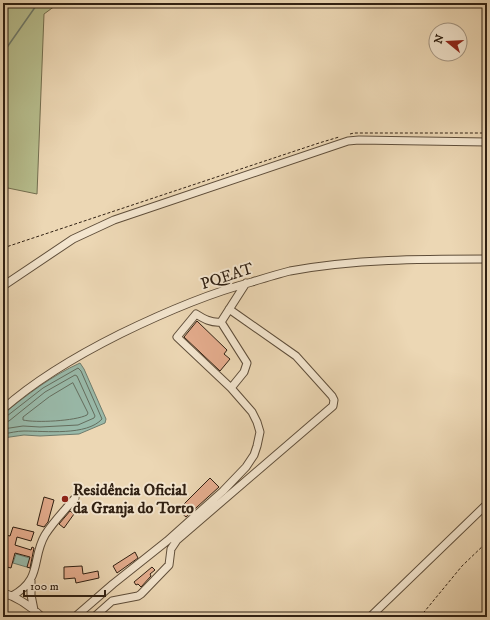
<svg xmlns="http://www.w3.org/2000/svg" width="490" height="620" font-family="'IM FELL DW Pica',serif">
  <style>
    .green { fill: #b7be8e; stroke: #746f50 }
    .water { fill: #99baaa; stroke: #6f7c6d }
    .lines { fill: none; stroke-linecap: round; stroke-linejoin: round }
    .shore { stroke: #646d5e; stroke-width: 1 }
    .stream { stroke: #6f7c6d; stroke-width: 1.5 }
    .building { fill: #e4ac8d; stroke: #302012 }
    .minor-casing { stroke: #5f4e3a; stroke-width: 9 }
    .path { stroke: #302012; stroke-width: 1; stroke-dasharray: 3 2; stroke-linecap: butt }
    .minor { stroke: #f3e5ce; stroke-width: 7 }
    .poi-dot { fill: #8f2418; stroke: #f3e5ce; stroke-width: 1.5 }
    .labels { text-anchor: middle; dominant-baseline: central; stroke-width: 4; stroke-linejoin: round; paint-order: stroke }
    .street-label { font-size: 16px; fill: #302012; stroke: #f3e5ce }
    .poi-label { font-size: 16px; font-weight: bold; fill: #302012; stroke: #f3e5ce; text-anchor: start }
  </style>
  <rect width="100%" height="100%" fill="#ecd7b4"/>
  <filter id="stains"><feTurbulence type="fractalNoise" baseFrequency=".005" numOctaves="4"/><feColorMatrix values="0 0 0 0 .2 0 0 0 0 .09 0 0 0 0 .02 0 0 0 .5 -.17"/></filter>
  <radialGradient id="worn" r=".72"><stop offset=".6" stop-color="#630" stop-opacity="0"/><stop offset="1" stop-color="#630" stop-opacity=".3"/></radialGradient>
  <!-- green -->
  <path class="green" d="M3,3H59L44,14L37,194L3,187Z"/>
  <!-- water -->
  <path class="water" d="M80,363L84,369L106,419L105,423L79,434L40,436L24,435L3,438V414C27,395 51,376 80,363Z
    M16,554L33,559L30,568L13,563Z"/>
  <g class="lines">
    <!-- shore -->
    <path class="shore" d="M73,383L88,413L87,415C75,421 36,423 23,420V417L49,397Z
      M3,417L7,416L43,388L78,368L81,371L102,419C87,436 45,431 24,431C17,431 10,433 3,434
      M3,422L9,421L45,392L75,375L77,376L95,416L94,418L78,425L40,427L23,426L3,429"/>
    <!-- stream -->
    <path class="stream" d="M3,53L38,3"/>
  </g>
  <!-- building -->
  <path class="building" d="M197,321L227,350L224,354L230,359L220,371L184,337Z
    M210,478L219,487L186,517L178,510Z
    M44,497L54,500L48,522L44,527L37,525Z
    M70,511L74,514L64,528L59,524Z
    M13,527L34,532L31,541L17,537L15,545L31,550L32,547L34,548L30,568L27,567L30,557L15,553L11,568L3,566V544L6,535L10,536Z
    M135,552L138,558L117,573L113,566Z
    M82,566L83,574L98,571L99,578L76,583L75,578L64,579V567Z
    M152,567L155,570L150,574L151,576L141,587L138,584L136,585L134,582Z"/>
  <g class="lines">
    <defs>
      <path id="minor" d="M3,286L73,239L114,220L348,141L359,140L487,142
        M221,322L247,363L244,372L231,388
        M221,322L246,283
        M3,409C38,378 78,355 120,334C163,313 206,294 252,282C265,278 278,274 290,271C355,259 421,259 487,259
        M31,580V595L34,610
        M3,593C18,597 30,606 42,617
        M12,596C43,579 31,559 45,535C53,522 65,510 75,498
        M75,617L113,584L167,541L223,491L246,467L254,455L257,446L260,432L257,422L252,412L231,388L177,337L196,314C204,319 211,323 221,322
        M94,617L112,601L138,596L141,594L169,565L171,549L177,540L333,406L334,400L332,396L296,356L229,309
        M370,617L487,504"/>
    </defs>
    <!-- minor casing -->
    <use href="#minor" class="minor-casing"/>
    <!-- path -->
    <path class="path" d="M350,134L354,133H487
      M3,248L319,143L339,137
      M420,617L462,566L487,542"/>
    <!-- minor -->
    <use href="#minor" class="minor"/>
  </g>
  <!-- markers -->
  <circle class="poi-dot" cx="65" cy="499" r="4"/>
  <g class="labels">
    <!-- street labels -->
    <g class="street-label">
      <text transform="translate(227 276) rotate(-18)">PQEAT</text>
    </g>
    <!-- poi labels -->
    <g class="poi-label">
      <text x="73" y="490">Residência Oficial<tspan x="73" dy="18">da Granja do Torto</tspan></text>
    </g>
  </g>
  <!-- margin -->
  <rect width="490" height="620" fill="none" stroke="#ecd7b4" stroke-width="16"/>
  <rect x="4" y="4" width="482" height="612" fill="none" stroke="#302012" stroke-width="2"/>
  <rect x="8" y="8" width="474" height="604" fill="none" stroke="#302012"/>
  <!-- north arrow -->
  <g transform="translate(448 42) rotate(288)"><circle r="19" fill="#f3e5ce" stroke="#a59683"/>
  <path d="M0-3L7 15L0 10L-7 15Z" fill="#8f2418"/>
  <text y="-6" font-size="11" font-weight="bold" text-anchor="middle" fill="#302012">N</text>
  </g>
  <!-- scale -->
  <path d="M24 590v6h81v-6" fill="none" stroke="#302012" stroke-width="2"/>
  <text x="30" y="590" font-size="12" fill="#302012" stroke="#f3e5ce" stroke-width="3" paint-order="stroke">100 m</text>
  <rect width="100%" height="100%" filter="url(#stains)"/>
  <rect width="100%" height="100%" fill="url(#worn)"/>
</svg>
